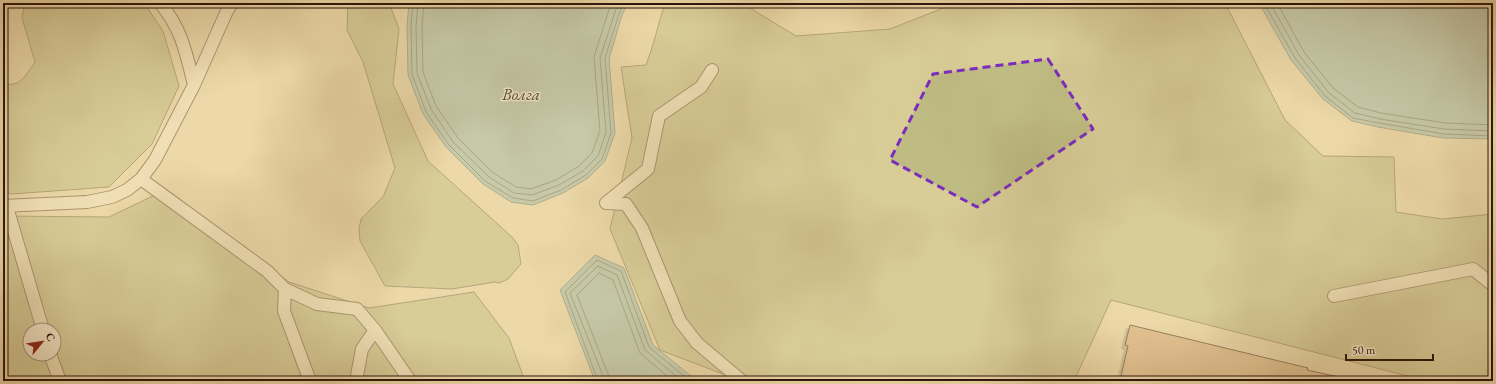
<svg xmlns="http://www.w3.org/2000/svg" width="1496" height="384" font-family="'EB Garamond',serif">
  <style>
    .green { fill: #bfbc83; stroke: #766846; fill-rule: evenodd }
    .water { fill: #99b9aa; stroke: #6e776a }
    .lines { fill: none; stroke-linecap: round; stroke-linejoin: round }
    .shore { stroke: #63665a; stroke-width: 1 }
    .building { fill: #d8a679; stroke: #2d1309; filter: url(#shadow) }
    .minor-casing { stroke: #5d4431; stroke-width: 14 }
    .minor { stroke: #f3e6c6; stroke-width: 12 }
    .marked { fill: none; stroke: #7b2cbf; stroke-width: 3; stroke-dasharray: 8 5; stroke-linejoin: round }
    .labels { text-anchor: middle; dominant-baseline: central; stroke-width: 3; stroke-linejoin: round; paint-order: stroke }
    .water-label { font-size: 17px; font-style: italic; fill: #534d41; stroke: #f3e6c6 }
  </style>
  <defs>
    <filter id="shadow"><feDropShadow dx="-3.5" dy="3.5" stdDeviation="0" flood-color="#0004"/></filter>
  </defs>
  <rect width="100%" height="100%" fill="#ecd8a8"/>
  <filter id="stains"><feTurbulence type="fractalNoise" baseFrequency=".005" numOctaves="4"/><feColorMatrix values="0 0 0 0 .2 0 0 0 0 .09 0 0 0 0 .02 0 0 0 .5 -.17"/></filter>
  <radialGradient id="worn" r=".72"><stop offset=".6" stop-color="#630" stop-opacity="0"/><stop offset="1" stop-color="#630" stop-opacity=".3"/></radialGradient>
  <!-- green -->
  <path class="green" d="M25,3H144L163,31L179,86L152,144L109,187L12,194L3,193V83C20,89 26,74 35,62L22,18Z
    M348,3H389L399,29L393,84L428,161L512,237L518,245L521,264L508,279L499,283L495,282L452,289L385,286L360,241L359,229L361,219L383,197L395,168L363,62L347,30Z
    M665,3H742L796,36L890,29L956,3H1225L1285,120L1323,156L1394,157L1396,212L1442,219L1493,214V381H1427L1111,300L1074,381H741L660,350L610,229L632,138L621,67L646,65C654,45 658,24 665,3Z
    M159,193L289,282L369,308L474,292L509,338L525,381H3V216L109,217ZM30,330H54V354H30Z"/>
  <!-- water -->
  <path class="water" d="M409,3H628L622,15L609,59L615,133L605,161L588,178L563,193L533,205L511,202L483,184L446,147L423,114L408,75L407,26Z
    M1259,3H1493V139L1443,138L1378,127L1352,121L1323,99L1291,60Z
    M595,255L624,268L653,345L697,381H595L560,290Z"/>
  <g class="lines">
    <!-- shore -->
    <path class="shore" d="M413,3L411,26L412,74L426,112L449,145L485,181L513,198L533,201L561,190L586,175L602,159L611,133L605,58L619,14L623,3
      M418,3L416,27L417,73L431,109L453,142L489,177L514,193L532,195L559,185L583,171L598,156L606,132L600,58L618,3
      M424,3L422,27L423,72L436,106L458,138L492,172L516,187L531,189L556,180L579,166L592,153L600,131L594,57L611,3
      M1264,3L1295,58L1325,96L1353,118L1379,123L1444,134L1493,136
      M1270,3L1299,55L1329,93L1355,113L1380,119L1444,129L1493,131
      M1277,3L1304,52L1333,88L1358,107L1381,113L1445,123L1493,125
      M598,381L565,292L597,260L621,271L649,347L690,381
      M604,381L603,376L570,293L598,266L617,275L645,350L682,381
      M610,381L608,374L577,295L599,273L613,280L640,353L673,381"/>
  </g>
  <!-- building -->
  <path class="building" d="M1130,325L1308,368L1307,370L1339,377V381H1273L1252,376V381H1126L1120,380L1128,346L1125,345Z"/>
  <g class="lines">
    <defs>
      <path id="minor" d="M160,3C182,29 186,53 194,85
        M141,179L267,271L285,289L317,304L357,309L375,330L410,381
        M606,203L626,204L642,228L680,321L697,343L742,381
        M606,203L648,169L659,116L701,87L712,70
        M3,206L87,202L112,197L127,190L141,179L155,160L194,85L226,13L232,3
        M7,207L43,330
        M285,289L284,311L310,381
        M1334,296L1473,269L1493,285
        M50,354L60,381
        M356,381L362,349L375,330"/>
    </defs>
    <!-- minor casing -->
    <use href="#minor" class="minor-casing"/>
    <!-- minor -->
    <use href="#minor" class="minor"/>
  </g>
  <!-- marked area -->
  <path d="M0 0H1496V384H0ZM1048,59L1093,129L977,207L890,160L933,74Z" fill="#ecd8a8" fill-opacity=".55" fill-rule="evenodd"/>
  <path class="marked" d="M1048,59L1093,129L977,207L890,160L933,74Z"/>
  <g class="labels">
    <!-- water labels -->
    <g class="water-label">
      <text x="521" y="94">Волга</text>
    </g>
  </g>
  <!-- margin -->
  <rect width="1496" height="384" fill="none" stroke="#ecd8a8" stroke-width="16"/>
  <rect x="4" y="4" width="1488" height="376" fill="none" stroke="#2d1309" stroke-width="2"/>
  <rect x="8" y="8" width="1480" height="368" fill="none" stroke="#2d1309"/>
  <!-- north arrow -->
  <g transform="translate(42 342) rotate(60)"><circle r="19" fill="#f3e6c6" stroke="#a4927a"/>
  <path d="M0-3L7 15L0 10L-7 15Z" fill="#8f2418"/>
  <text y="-6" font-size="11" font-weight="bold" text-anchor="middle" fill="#2d1309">С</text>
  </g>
  <!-- scale -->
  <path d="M1346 354v6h87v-6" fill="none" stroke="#2d1309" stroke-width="2"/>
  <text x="1352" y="354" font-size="12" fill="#2d1309" stroke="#f3e6c6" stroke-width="3" paint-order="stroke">50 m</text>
  <rect width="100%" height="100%" filter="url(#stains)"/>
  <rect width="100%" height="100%" fill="url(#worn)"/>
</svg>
